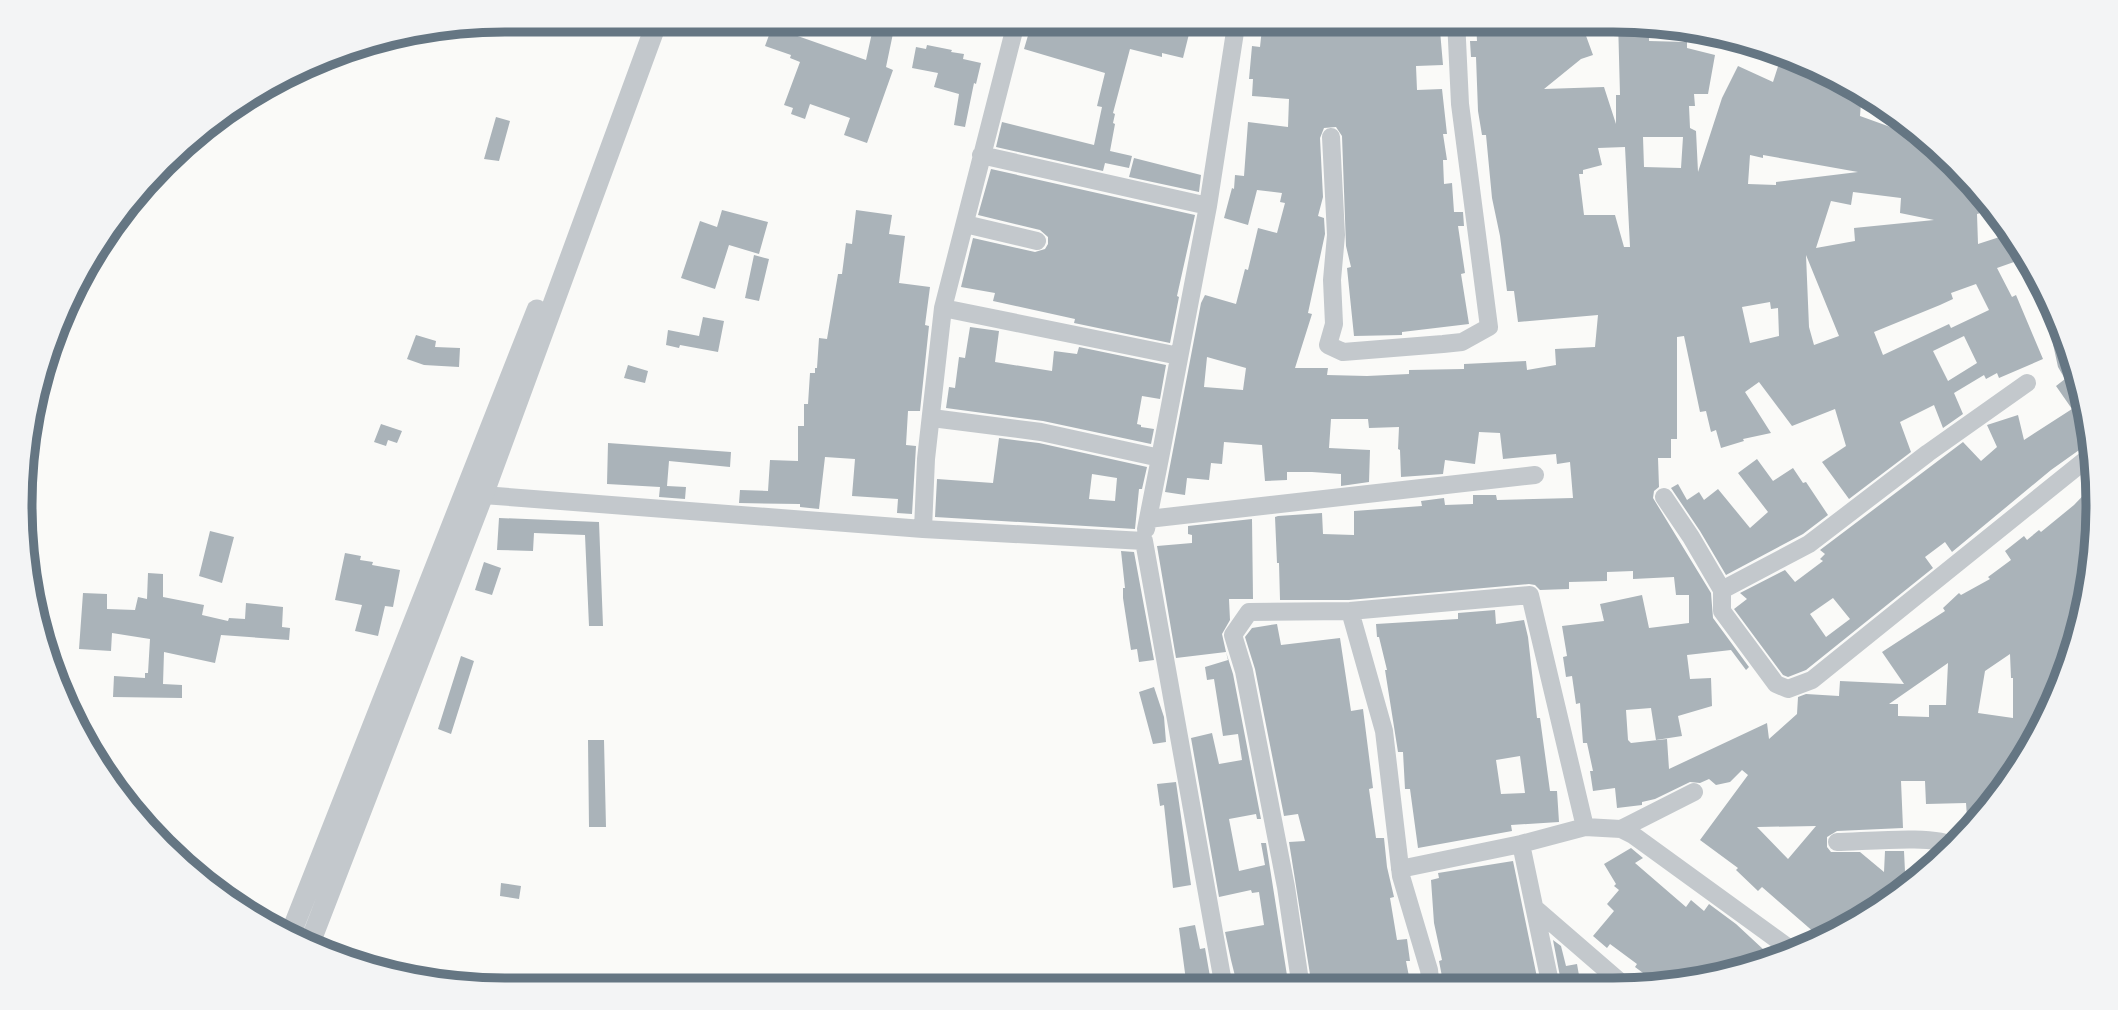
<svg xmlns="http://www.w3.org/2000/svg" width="2118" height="1010" font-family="'Source Sans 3',sans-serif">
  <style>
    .building { fill: #aab3b9; fill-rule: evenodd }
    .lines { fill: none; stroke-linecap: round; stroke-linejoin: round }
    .minor { stroke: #c3c8cc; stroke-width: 18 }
    .tertiary { stroke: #c3c8cc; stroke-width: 21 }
    .rim { fill: none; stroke: #657683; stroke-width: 9 }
  </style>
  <rect width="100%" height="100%" fill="#fafaf8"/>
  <!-- building -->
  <path class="building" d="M875,19H896L886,67L893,70L867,143L844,135L850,118L810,104L805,119L791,114L793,108L784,105L800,62L790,58L791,55L765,46L772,27L866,60Z
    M1074,19H1147L1190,30L1183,58L1162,53V57L1130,49L1113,113L1115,114L1113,123L1115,124L1110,151L1132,156L1129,168L1105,163L1103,171L996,147L1002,122L1094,145L1102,107L1097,106L1105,73L1024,49L1032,22L1070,33Z
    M1263,19H1439L1443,65L1416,66L1417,90L1442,89L1447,134H1443L1447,160H1443L1444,184L1452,183L1454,212H1463L1464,226H1458L1465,273L1461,274L1469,324L1402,332V335L1354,336L1347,268L1351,267L1346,246L1342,136L1336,127L1324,128L1320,138L1323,197L1318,216L1324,218L1325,234L1308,313L1312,314L1295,368H1328L1327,375L1367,376L1409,374V370L1464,369V364L1526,361L1527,370L1556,365L1555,349L1595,347L1598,315L1518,322L1514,291H1507L1500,236L1492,198L1486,135H1482L1478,111L1476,57H1471L1470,41H1477L1476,22L1595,19L1597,31L1585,33L1593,55L1581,59L1544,89L1604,87L1616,124V95H1620L1618,20L1649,23V41L1687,42V48L1715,55L1708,94H1694L1695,106H1689L1690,128L1696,131L1698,172L1722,98L1738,66L1773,82L1783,51L1799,56L1862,90L1860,116L1896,129L1892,108L1957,162L1995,209L1977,214L1978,244L2015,232L2017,235L2026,252L2012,257L2014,262L1997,268L2012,297L2016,295L2043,359L1999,378L1997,373L1986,379L1984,375L1954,393L1963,414L1943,428L1934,405L1900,422L1911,452L1849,499L1822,462L1846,446L1835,409L1792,426L1759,382L1745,392L1771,433L1743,439L1744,441L1721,448L1716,430L1711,432L1706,411L1700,412L1684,336L1677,337V439H1671V458H1658L1659,487L1654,491L1653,498L1711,593L1713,618L1749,667L1746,670L1731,650L1687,655L1690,679L1711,678L1712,706L1678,716L1682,736L1656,740L1651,708L1626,710L1628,740L1631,743L1667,739L1669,769L1767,723L1769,739L1797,714L1798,697L1806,694L1839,696L1840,681L1904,684L1882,652L1945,611L1943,608L1959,593L1961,595L1990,579L1988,577L2011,560L2005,551L2024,536L2027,540L2039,530L2041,532L2074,505L2096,482L2099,505L2089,600L2062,691L2003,792L1991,796L1992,808L1968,831L1966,803L1926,804L1925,781H1901L1903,828L1837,831L1827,837V847L1831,852H1860L1884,872L1885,851H1904L1906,892L1823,940L1762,887L1758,891L1736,870L1738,868L1700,840L1748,775L1742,770L1730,782L1716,785L1709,779L1700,783L1690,782L1655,799L1642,802V805L1617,808L1615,788L1593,791L1590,771H1593L1587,743H1583L1580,703L1576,704L1572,676L1566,677L1563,657L1567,656L1562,626L1604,621L1600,604L1642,595L1649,628L1689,623V595H1676L1674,577L1633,579V571L1607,572V581L1569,582V589L1540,590L1535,585L1529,584L1349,600H1280L1279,563H1277L1275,517L1278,516L1322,513L1323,534L1354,535V511L1422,506L1421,501L1444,498L1445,505L1473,504V495H1496L1497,500L1573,498L1570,462L1557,464L1556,454L1503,459L1500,433L1479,432L1475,464L1445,460L1443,474L1401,477L1400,450L1398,449L1399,427L1369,428L1368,419H1331L1329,448L1370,450L1369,482L1341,486V474L1312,472H1287V480L1265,481L1262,445L1224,442L1222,464L1211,463L1209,480L1187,478L1185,495L1165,492L1201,303L1205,295L1236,304L1245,269L1248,270L1258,228L1277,233L1285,203L1280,202L1282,193L1257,190L1248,225L1224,218L1232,188L1234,189L1235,175L1244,176L1248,122L1288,127L1289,99L1252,96L1253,79H1249L1252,46L1260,47ZM1643,137H1683L1681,168L1644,167ZM1625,147L1630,247H1624L1615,215H1584L1579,174H1583V170L1602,165L1598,148ZM1750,155L1763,158V155L1858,172L1776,182V185L1748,184ZM1853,192L1901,198L1900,213L1934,220L1854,228L1855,241L1816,248L1831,201L1851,205ZM1806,255L1839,336L1814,345L1809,327ZM1976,284L1989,310L1951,328L1949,324L1883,355L1874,332L1940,305L1953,299L1951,293ZM1770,302L1771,309L1778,308L1779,336L1750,343L1742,307ZM1964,336L1977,363L1948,381L1933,351ZM1207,357L1246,368L1243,390L1204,387ZM2010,654L2011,678H2013V718L1978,713L1985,671ZM1948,663L1946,705H1929V717L1898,716V704H1889ZM1816,826L1788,859L1757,827Z
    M927,45L952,50L951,52L964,54L963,59L981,63L976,84L974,83L965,127L954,125L959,94L934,87L938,73L912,68L916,47L926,49Z
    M496,117L510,121L499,161L484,159Z
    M1134,158L1201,175L1199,192L1129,177Z
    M991,169L1195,215L1177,296L1179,297L1170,343L1074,323L1075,319L993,301L995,293L961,287L973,238L1035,252L1045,249L1048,244V237L1040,230L978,215Z
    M722,210L768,222L759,254L729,245L715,289L681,278L700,221L717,227Z
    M856,210L892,215L889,234L905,236L899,283L930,287L925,325L929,326L920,411H908L906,445L916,446L912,514L897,513L898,499L852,496L855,459L825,457L819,509L800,507V504L739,503L740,490L768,491L770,460L798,461V426H804V404H808L810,373H815V368H817L819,338L827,339L838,274H842L846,243L852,244Z
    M754,255L769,259L759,301L745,298Z
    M703,317L724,321L718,352L680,345L679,348L666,345L668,330L699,336Z
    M970,327L999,331L995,362L1052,371L1054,351L1077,354L1079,347L1166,365L1160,399L1142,396L1137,424L1141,425V427L1154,429L1151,444L1043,421L946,408L949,387L955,388L959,357L965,358Z
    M416,335L436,341L435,347L460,348L459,367L424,365L407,359Z
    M2067,335L2089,411L2092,434L2085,439L2089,443L2051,470L1952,552L1945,542L1925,557L1933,568L1806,670L1788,677L1783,675L1734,609L1747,599L1740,593L1785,570L1795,582L1823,561L1820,559L1825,554L1820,550L1963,442L1981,461L1997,447L1987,425L2018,415L2024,440L2072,409L2056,386L2065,379L2058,367L2053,344ZM1833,598L1850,619L1826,637L1810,614Z
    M628,365L648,371L645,383L624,378Z
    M381,424L402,431L397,443L388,440L386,446L374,442Z
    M999,438L1039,443L1147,467L1142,489H1139L1135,529L935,517L937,479L993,483ZM1092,474L1117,478L1115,501L1089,499Z
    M608,443L731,452L730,467L669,461L667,486L686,487L685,499L659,497L660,487L607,484Z
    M1757,459L1773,481L1793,468L1803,483L1806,482L1828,515L1803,534L1726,575L1700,531L1671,488L1678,484L1687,500L1699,492L1704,500L1718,489L1750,528L1768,512L1738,473Z
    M499,518L599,522L603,626H589L585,535L534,533L533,551L497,550Z
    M1252,519L1253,599H1229L1230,620L1222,634L1226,652L1176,658L1157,546L1192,543V535L1188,534V526Z
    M210,531L234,537L222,583L199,576Z
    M1121,551L1134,552L1154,660L1139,662L1137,649L1131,650L1123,598V588H1125Z
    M345,553L361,556L360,560L373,562L372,565L400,570L393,607L385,606L378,636L355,631L362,605L335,600Z
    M484,562L501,568L492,595L475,590Z
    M148,573L163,574V597L204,605L202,615L228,621L229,618L245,619L246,603L283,607L282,627L290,628L289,640L221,635L215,663L164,652L163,684L182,685V698L113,697L114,676L145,678V673H148L150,639L112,633L111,651L79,649L83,593L107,594V609L135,610L138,597L147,599Z
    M1495,610L1496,624L1524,620L1528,637L1537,718H1540L1550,791H1557L1559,822L1511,825L1512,831L1418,848L1410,789H1405L1403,752H1398L1385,670H1387L1379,637H1377L1376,624L1458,619V613ZM1520,756L1525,793L1501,794L1496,760Z
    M1277,624L1281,645L1340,638L1351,711L1363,709L1373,788L1369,789L1376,838H1384L1387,867L1394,897L1390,898L1397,940L1407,939L1410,961H1406L1411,987L1332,988L1331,984L1312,987L1289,842L1305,841L1298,814L1284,816L1255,669L1245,637L1252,628Z
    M1226,652L1233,674L1261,819H1257L1256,814L1229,819L1239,871L1265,865L1261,843H1266L1289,988H1238L1231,960L1225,932L1264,925L1259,892L1252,893L1251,890L1219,897L1191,738L1212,733L1219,764L1242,760L1238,734L1223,736L1214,679L1207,680L1205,667L1228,660Z
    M461,656L474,661L451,734L438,729Z
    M1154,687L1164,717L1166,742L1153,744L1139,692Z
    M588,740H604L606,827H589Z
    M1176,782L1191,885L1173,888L1164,805L1160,806L1157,784Z
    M1631,848L1643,858L1635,863L1686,907L1691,900L1704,911L1709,904L1736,924L1764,950L1766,948L1780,959L1677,987H1662L1635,967L1637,964L1610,944L1607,948L1593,936L1614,911L1607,904L1619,890L1614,886L1616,884L1604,864Z
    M1513,861L1539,987H1444L1439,961L1442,960L1434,923L1431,880L1439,878L1438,873Z
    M501,883L521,886L519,899L500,896Z
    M1195,925L1200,949L1205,948L1212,988H1187L1179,928Z
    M1553,940L1561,946L1566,966L1577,964L1581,987H1562Z"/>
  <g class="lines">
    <!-- minor -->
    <path class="minor" d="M1331,137L1336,235L1332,280L1334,324L1328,345L1343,352L1443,344L1462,342L1489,327L1460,104L1456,19
      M981,155L1208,206
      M965,224L1037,241
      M943,308L1179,356
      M932,418L1041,432L1160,458L1146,529
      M1160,458L1208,206L1237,19
      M483,495L923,529L1144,541L1224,988
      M1664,497L1691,537L1722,590V611L1776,684L1788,689L1812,680L2094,453
      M1148,519L1535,475
      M923,529L926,459L943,308L1017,19
      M1722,590L1809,544L1928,453L2027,383
      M1350,611L1384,731L1401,876L1429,970L1431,987
      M1621,829L1694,792
      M1837,842C1861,842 1936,834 1953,846
      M1521,844L1551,987
      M1400,869L1521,844L1585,827L1621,829L1633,835L1797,954
      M1537,910L1626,987
      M1301,988L1286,887L1244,671L1233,635L1249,612L1350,611L1530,595L1585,827"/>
    <!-- tertiary -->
    <path class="tertiary" d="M289,938L537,310
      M308,948L483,495L658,19"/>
  </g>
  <!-- crop -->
  <path d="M0 0H2118V1010H0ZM505 32H1613A473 473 0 0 1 2086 505V505A473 473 0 0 1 1613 978H505A473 473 0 0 1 32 505V505A473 473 0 0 1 505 32Z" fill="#f3f4f5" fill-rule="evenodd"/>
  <path class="rim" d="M505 32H1613A473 473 0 0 1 2086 505V505A473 473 0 0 1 1613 978H505A473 473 0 0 1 32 505V505A473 473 0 0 1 505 32Z"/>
</svg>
